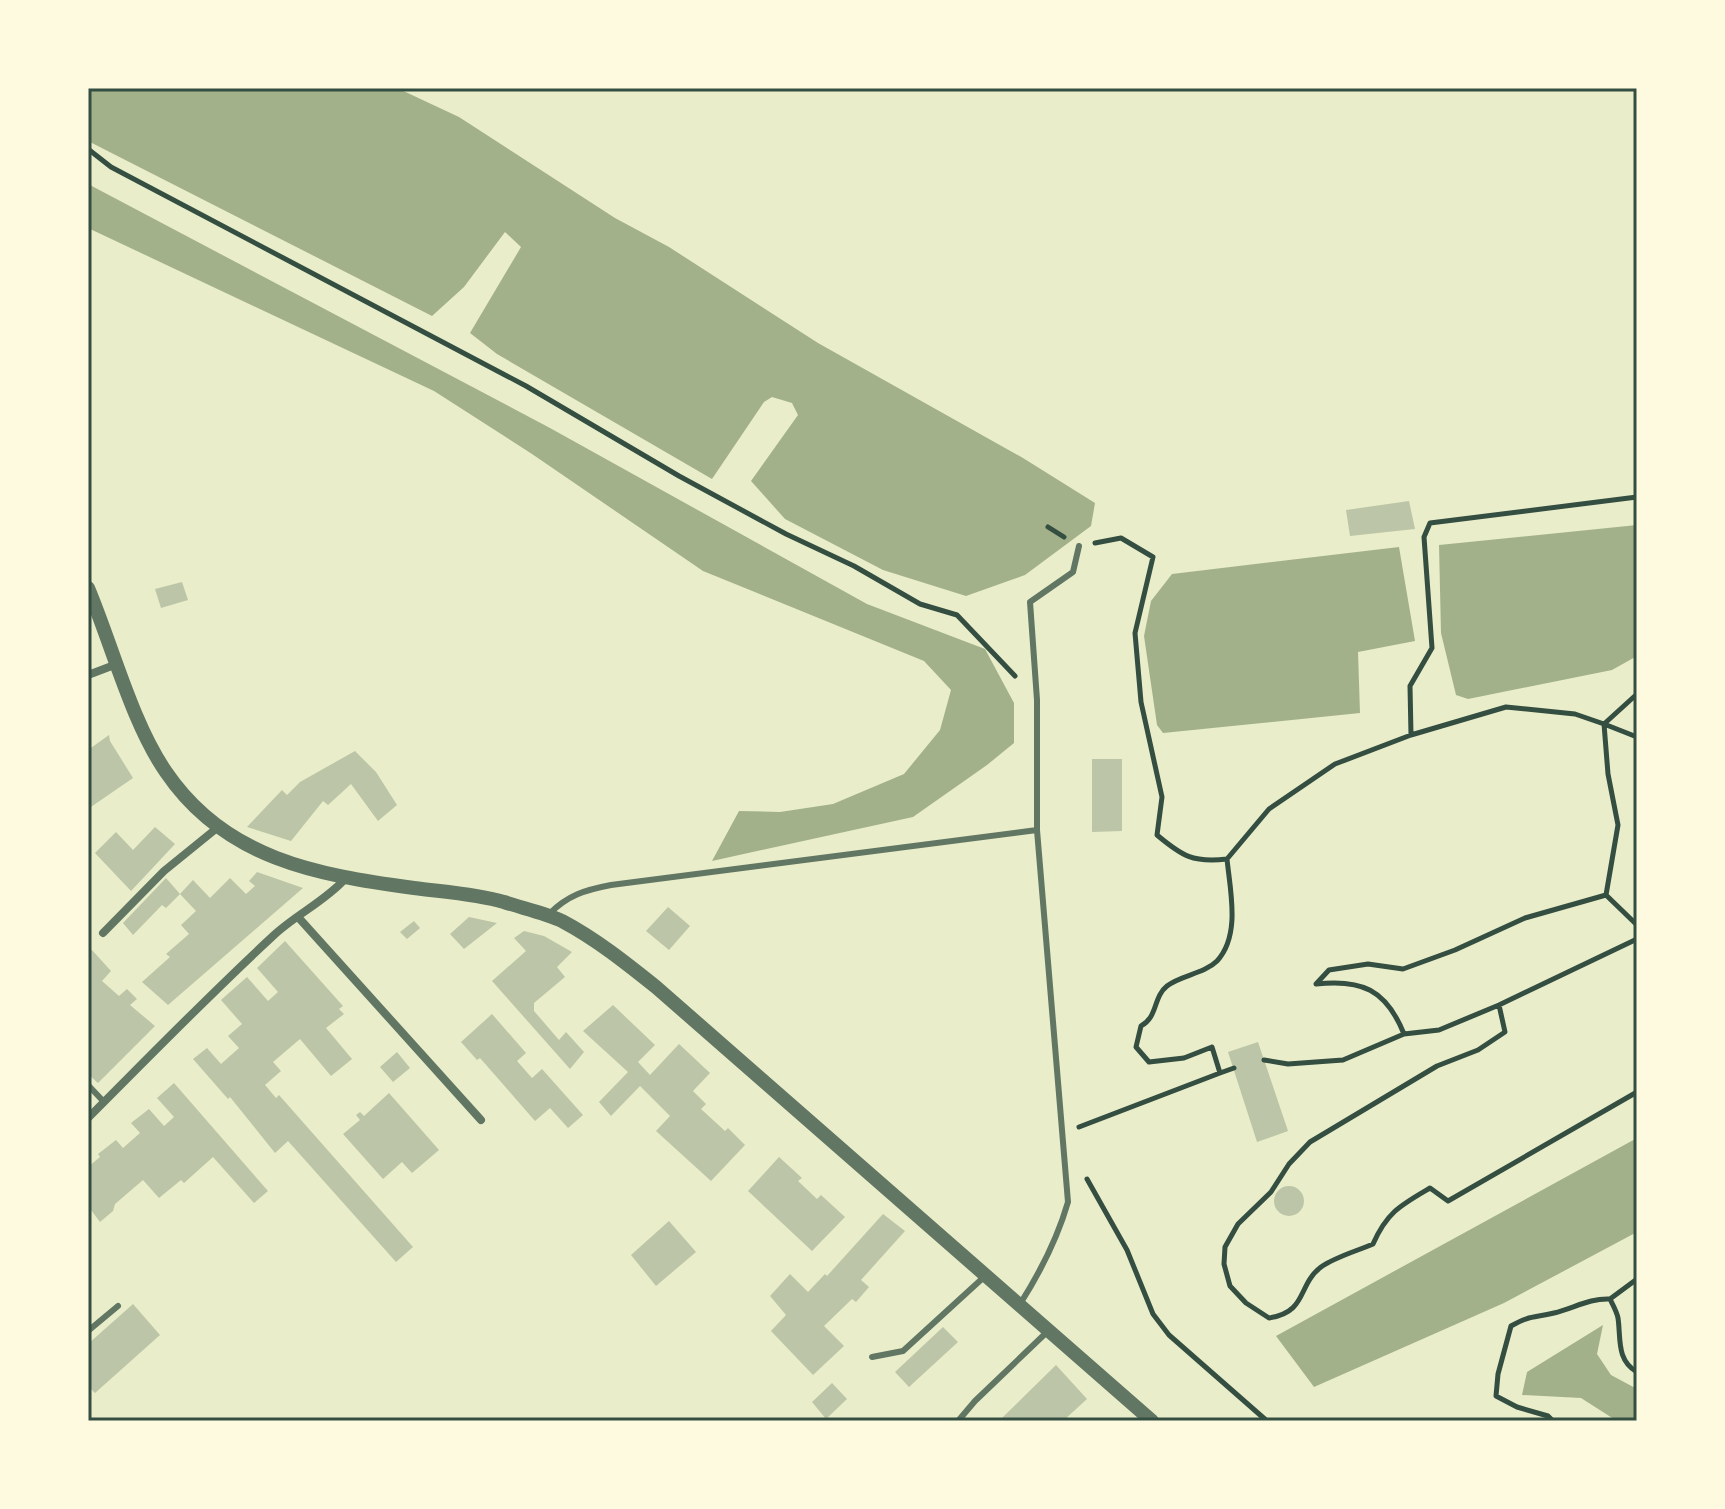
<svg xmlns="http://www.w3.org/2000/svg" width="1725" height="1509" font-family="'Fira Sans Condensed',sans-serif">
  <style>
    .water { fill: #a3b18a }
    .building { fill: #bcc5a7 }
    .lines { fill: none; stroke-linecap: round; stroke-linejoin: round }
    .path { stroke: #344e41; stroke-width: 5 }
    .service { stroke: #617663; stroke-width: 6 }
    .minor { stroke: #617663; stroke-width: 8 }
    .tertiary { stroke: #617663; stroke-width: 14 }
    .neatline { fill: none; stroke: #344e41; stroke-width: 3 }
  </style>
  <rect width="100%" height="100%" fill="#e9edc9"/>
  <!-- water -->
  <path class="water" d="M88,88H397L459,117L615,218L669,247L818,343L1023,458L1095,503L1091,526L1025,575L966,596L883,570L785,519L751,481L798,415L792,403L772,397L764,402L712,479L497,354L470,333L521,247L505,232L464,287L432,316L88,141Z
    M88,184L550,428L867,604L985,649L1014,703V743L987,765L913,817L712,861L739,811L780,812L833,804L904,774L940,730L951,690L924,661L703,571L532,454L434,391L88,228Z
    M1637,525V656L1612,670L1468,699L1456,695L1441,633L1439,545Z
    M1399,547L1415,641L1358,652L1360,713L1163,733L1157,725L1144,636L1151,601L1172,574Z
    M1637,1138V1232L1504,1303L1314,1387L1276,1336Z
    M1603,1325L1597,1354L1611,1375L1637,1389V1421H1617L1581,1398L1522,1395L1527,1372Z"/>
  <!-- building -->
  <path class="building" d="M1409,501L1415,529L1350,536L1346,510Z
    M182,582L188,600L161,608L155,589Z
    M109,735L110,741L133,778L88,809V750Z
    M355,751L376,772L397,805L378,821L351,784L328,805L323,801L291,841L247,827L282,790L287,795L300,782Z
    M1092,759H1122V831L1092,832Z
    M155,827L175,844L131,891L95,853L116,832L133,850Z
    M257,872L303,888L168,1005L142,982L170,957L166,954L189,934L181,925L196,911L180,894L193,880L210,898L230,878L246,894L255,886L249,881Z
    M166,878L180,894L166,908L162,905L133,935L123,923Z
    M668,907L690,926L669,950L646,931Z
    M469,917L497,923L464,949L450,934Z
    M414,921L420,928L407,939L400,932Z
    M524,931L544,936L572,952L557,967L565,977L534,1003V1011L559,1040L566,1032L584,1052L570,1069L492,981L526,951L514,938Z
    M285,941L343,1006L339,1009L344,1014L326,1028L352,1059L331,1076L300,1039L273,1062L281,1071L265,1085L276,1098L279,1095L413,1247L396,1262L288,1141L275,1153L230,1097L228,1099L193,1059L207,1048L221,1064L239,1048L228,1036L242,1024L221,1000L247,977L268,1001L278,992L257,968Z
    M92,950L111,971L102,981L119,996L127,989L137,999L130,1005L155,1026L98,1083L88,1074V954Z
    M613,1005L655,1045L638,1062L650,1075L679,1044L710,1073L693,1091L706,1104L701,1109L725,1131L728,1128L745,1145L711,1181L656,1131L670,1116L640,1086L611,1116L599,1102L628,1072L583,1031Z
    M492,1014L526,1053L517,1061L532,1078L542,1069L583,1115L568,1128L550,1108L535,1121L480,1058L477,1060L461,1042Z
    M1258,1042L1288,1131L1257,1142L1228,1052Z
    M397,1052L410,1068L393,1082L380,1067Z
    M174,1083L268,1191L254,1203L213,1157L184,1183L181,1180L159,1198L143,1180L115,1204L113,1211L100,1222L88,1206L90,1196L88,1167L100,1157L98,1154L116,1140L123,1148L140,1133L131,1123L149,1109L164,1126L174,1117L157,1098Z
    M389,1093L439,1150L412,1173L402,1162L383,1179L343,1134L360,1120L356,1115L360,1112L364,1116Z
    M779,1157L802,1178L798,1181L817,1199L821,1195L845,1217L812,1251L748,1191Z
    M1274 1201a15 15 0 1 1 30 0a15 15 0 1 1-30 0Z
    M883,1214L905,1231L861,1280L869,1287L856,1302L852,1299L824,1326L844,1346L813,1375L771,1331L786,1315L770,1296L790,1274L808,1292L825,1274L827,1276Z
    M669,1221L696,1252L656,1286L631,1255Z
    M133,1304L160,1335L95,1393L88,1386V1344Z
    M943,1327L958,1342L909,1387L895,1372Z
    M1056,1365L1087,1399L1063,1421H999Z
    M832,1383L847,1399L826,1419L812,1402Z"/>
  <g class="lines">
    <!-- path -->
    <path class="path" d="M88,149L111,167L526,386L679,476L786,534L854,566L920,604L957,615L1015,676
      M1048,527L1064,537
      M1095,543L1121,538L1153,557L1135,633L1141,702L1162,797L1157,835C1182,856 1193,863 1227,859
      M1637,694L1604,724L1637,737
      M1411,735L1410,686L1432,648L1424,537L1430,523L1637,497
      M1499,1005L1505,1032L1478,1050L1437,1066L1310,1142L1289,1164L1271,1192L1238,1224L1225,1247L1224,1264L1230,1286L1246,1303L1269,1318C1308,1312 1297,1285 1321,1267C1335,1257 1357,1251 1373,1244C1387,1212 1401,1205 1430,1188L1448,1201L1637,1092
      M1404,1034C1386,989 1361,979 1316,984L1329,970L1368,964L1403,969L1455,950L1525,918L1606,895
      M1264,1060L1288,1064L1343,1060L1404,1034L1439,1030L1499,1005L1637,939
      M1234,1068L1220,1073L1212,1047L1184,1058L1149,1062L1136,1047L1141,1026C1158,1017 1153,997 1167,986C1181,975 1204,974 1217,961C1241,935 1230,890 1227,859L1269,809L1335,764L1411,735L1506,707L1575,714L1604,724L1608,774L1618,825L1606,895L1637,925
      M1079,1127L1220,1073
      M1087,1179L1127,1250L1153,1314L1169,1335L1267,1421
      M1610,1299L1637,1279
      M1553,1421L1548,1416L1517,1407L1496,1396L1498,1374L1511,1326C1530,1315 1534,1318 1554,1313C1574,1308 1590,1298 1610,1299C1613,1305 1617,1312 1618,1318C1621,1338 1616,1360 1637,1372"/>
    <!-- service -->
    <path class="service" d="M1037,830V700L1030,602L1073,572L1079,546
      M549,914C568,895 585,890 611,885L1037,830L1068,1202C1057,1240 1041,1271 1020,1304
      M88,1085L104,1102
      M88,1331L118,1306
      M872,1357L903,1351L984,1277
      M958,1421L975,1401L1047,1332"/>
    <!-- minor -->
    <path class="minor" d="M88,675L117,664
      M298,917L481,1120
      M103,933L164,871L217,828
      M88,1118C149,1057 209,995 273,936C295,915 324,902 345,879"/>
    <!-- tertiary -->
    <path class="tertiary" d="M88,588C112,645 132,723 166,772C225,859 317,875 414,888C444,892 476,894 504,902C522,908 545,913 562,921C596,939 626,963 656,987L1152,1421"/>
  </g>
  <!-- border -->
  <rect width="1725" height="1509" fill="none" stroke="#fefae0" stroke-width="180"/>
  <rect x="90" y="90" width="1545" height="1329" class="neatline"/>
</svg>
